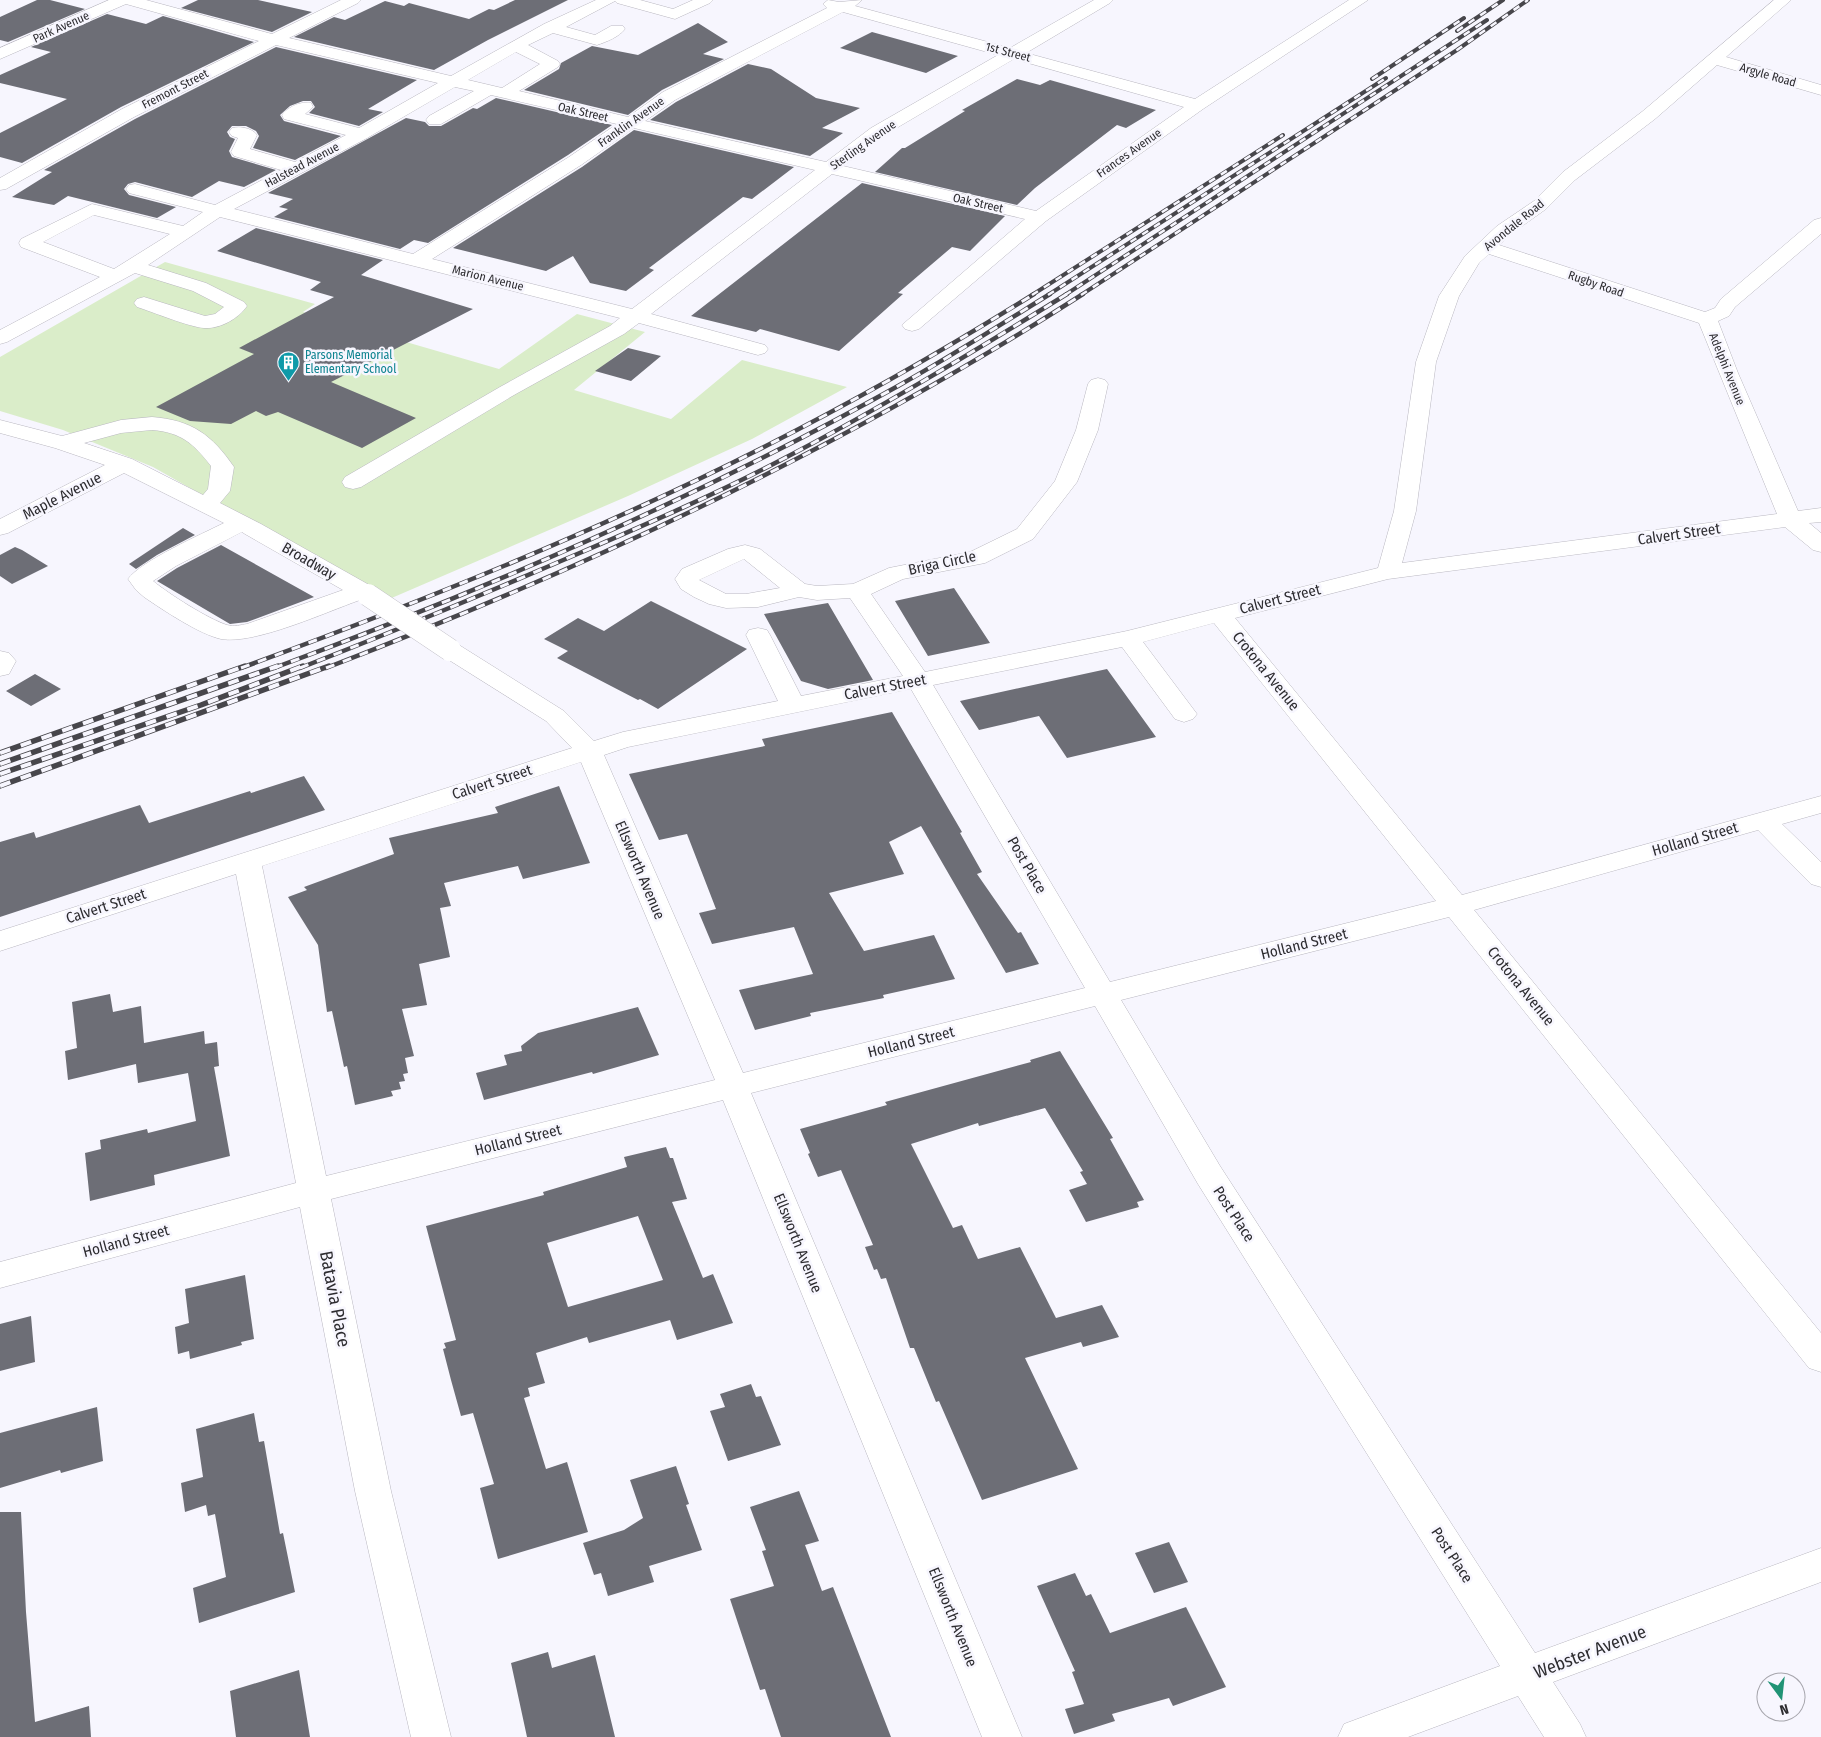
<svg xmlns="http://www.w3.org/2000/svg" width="1821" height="1737" font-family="'Fira Sans Condensed',sans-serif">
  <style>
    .green { fill: #daedc9 }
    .building { fill: #6d6e76; fill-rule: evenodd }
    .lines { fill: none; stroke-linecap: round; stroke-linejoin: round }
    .minor-casing { stroke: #b9b7c0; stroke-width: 1 }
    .minor { fill: #fff; fill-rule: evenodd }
    .rail-far2-casing { stroke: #47464b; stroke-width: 4 }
    .rail-far1-casing { stroke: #47464b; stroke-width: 4.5 }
    .rail-casing { stroke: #47464b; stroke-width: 5.5 }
    .rail-far2 { stroke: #f7f6fe; stroke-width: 2.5; stroke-dasharray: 7; stroke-linecap: butt }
    .rail-far1 { stroke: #f7f6fe; stroke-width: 3; stroke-dasharray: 9; stroke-linecap: butt }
    .rail { stroke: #f7f6fe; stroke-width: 4; stroke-dasharray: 11; stroke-linecap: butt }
    .minor-bridge-casing { stroke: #b9b7c0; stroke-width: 23; stroke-linecap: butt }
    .minor-bridge { stroke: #fff; stroke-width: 22 }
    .labels { text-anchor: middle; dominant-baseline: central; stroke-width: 5; stroke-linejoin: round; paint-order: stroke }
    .far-street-label { font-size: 12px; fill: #2d2c30; stroke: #f7f6fe }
    .far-culture-label { font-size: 12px; fill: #0d838f; stroke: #f7f6fe; text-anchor: start }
    .street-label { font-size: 15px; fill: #2d2c30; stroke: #f7f6fe }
    .near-street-label { font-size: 18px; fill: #2d2c30; stroke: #f7f6fe }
  </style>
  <rect width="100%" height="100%" fill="#f7f6fe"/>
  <!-- green -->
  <path class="green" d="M165,262L315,304L303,312L499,369L577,314L645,332L574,390L671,419L742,360L847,387L752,439L628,496L387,600L153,467L63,430L0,411V357Z"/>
  <!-- building -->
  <path class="building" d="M37,0H50L85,9L8,42L0,40V17Z
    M198,0H258L312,12L272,32L181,8Z
    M515,0H568L488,40L434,70L294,37L334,17L345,20L385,1L404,6L409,3L469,19L489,9L494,10Z
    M107,14L146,24L163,16L254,42L121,107L22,163L0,157V133L67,99L0,83V75L51,52L31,47Z
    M698,23L728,42L703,54L724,59L662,90L628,115L524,90L559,69L561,63L592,46L638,55Z
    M872,32L958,56L926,73L840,48Z
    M276,47L417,80L368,109L383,112L359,126L309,113L315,107L311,101H303L290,106L280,115L284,121L341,136L295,160L253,148L259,136L256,131L246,126H232L227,132L230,137L235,139L229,151L232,157L276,170L244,187L219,181L192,197L135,182L128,184L124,189L129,195L176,207L157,218L68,196L54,205L12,197L52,172L44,170L135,119Z
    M748,64L771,69L816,98L860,108L822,128L843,133L810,156L650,120L676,102Z
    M1017,79L1040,85L1050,80L1156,110L1126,128L1117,125L1035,188L1017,205L875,172L902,148H905L965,111L962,110Z
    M496,98L612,125L568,155L428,243L414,240L400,249L274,217L288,209L279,207L293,199L268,193L406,118L425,122L429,126H441L473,108L477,109Z
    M634,130L794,167L752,199L743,197L727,209L649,268L654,270L626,291L590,283L573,256L546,271L453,248L582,167Z
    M862,183L1005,216L970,251L952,247L898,293L903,294L839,351L760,329L756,332L691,316Z
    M256,228L383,260L361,275L473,309L331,382L416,418L362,448L278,412L266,416L256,411L231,424L190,421L156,407L254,354L239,348L334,297L310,290L321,282L217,251Z
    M628,348L661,356L631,381L595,371Z
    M183,528L195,535L157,555L136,569L129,564Z
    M221,545L314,597L247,622L230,624L157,581L177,568Z
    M15,547L22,550L48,566L12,584L0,576V555Z
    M954,588L990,643L928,656L895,601Z
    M651,601L747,649L658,709L640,699L638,700L557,658L568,651L544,639L578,618L604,631Z
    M828,603L873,680L828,689L801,681L764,614Z
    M1107,669L1156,737L1067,758L1039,716L979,730L960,701Z
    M35,674L61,689L31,706L6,691Z
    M892,712L962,832L960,833L982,872L977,874L1018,933L1021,932L1039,964L1006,973L921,826L889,842L904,874L829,893L864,951L934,935L955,979L883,995L884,998L810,1013L811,1016L755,1030L739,990L813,974L794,927L712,944L699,913L716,909L687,834L659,840L629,774L765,746L762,739Z
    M304,776L325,810L0,917V842L34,832L36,838L140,805L149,823L250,791L251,793Z
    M559,786L590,863L523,879L518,866L444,883L451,906L440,908L450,957L419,964L427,1005L402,1009L414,1056L405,1058L408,1073L403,1074L405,1081L399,1082L401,1089L391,1091L393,1096L355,1105L347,1066L344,1067L332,1011L327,1012L318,945L288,897L307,890L304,887L394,854L389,838L498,813L495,807Z
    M110,994L113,1012L141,1006L144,1043L204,1031L205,1044L217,1042L219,1066L214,1067L230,1156L154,1175L155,1185L90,1201L85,1153L101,1149L100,1140L147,1129L148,1133L196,1121L188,1073L138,1083L136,1064L68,1080L65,1051L77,1048L72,1002Z
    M638,1007L659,1055L593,1074L592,1072L484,1100L476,1073L507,1065L504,1055L522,1051L521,1046L538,1033Z
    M1060,1051L1113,1138L1110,1139L1144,1200L1137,1202L1139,1207L1086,1222L1069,1190L1087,1184L1080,1172L1083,1171L1045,1108L979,1126L978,1123L911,1144L953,1228L962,1225L978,1259L1020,1247L1056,1318L1102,1305L1119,1337L1083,1347L1081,1342L1025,1358L1078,1469L982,1500L939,1401L936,1402L914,1348H910L886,1278L881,1279L877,1269L874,1270L865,1247L873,1245L841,1170L818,1177L808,1154L810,1153L800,1129L887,1105L885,1102L1031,1062L1030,1060Z
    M666,1147L670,1158H673L687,1199L672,1202L703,1278L713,1274L733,1323L677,1340L670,1320L589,1343L587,1337L536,1353L545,1383L528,1388L530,1396L524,1398L546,1469L567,1462L588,1532L498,1559L480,1488L494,1484L473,1413L461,1416L451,1380L443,1349L446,1348L444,1343L456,1340L426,1226L544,1195L543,1192L627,1167L624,1157ZM638,1216L663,1280L568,1307L547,1243Z
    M245,1275L254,1339L241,1342L242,1345L190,1359L189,1351L178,1354L175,1327L189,1323L185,1289Z
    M31,1316L35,1362L0,1371V1324Z
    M751,1384L756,1397L761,1396L781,1445L728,1461L710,1411L725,1407L720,1394Z
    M97,1407L103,1461L61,1473L60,1470L0,1488V1433Z
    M254,1413L259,1442L264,1441L280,1534L283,1533L295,1592L199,1623L193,1588L226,1577L215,1514L208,1516L206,1505L185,1512L181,1483L203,1477L196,1429Z
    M676,1466L689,1504L686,1505L702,1550L649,1566L654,1582L608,1596L601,1573L594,1575L583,1543L624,1530L643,1518L630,1480Z
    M799,1491L819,1541L805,1545L822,1591L833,1587L891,1737H781L765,1689L760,1690L730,1599L774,1586L762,1551L766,1550L750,1507Z
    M0,1512H21L26,1612L35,1722L89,1706L91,1737H0Z
    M1169,1542L1188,1582L1154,1593L1135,1553Z
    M1075,1573L1086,1596L1091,1594L1110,1633L1186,1607L1226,1687L1173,1706L1169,1698L1112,1714L1115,1721L1074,1734L1065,1709L1084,1704L1072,1672L1075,1671L1037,1586Z
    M548,1652L552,1668L595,1655L615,1737H527L511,1663Z
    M299,1670L310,1737H236L230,1691Z"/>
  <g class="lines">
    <defs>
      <path id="minor" d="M109,0H146L272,34L341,0H361L358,3L289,38L451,76L544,24L596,0H640L673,9L693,0H713L710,3L675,19L617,3L615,1L566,27L595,35L611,26H623L625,29C619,37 606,42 597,45L553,33L528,45L558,61L560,64L558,67L519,91L628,117L663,92L827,8L823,4L828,0L839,2L862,0L855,6L1010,48L1094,0H1113L1110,3L1026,53L1195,99L1349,0H1368L1203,109L1046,221L919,329L912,331L905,329L902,325L1025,219L832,174L651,314L765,345L768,349L765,353L758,355L639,323L624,334L514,395L361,487L353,489L345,487L342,482L345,477L500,387L610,326L620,318L220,217L148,265L206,283L244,302L247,306C238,319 220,329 204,328C189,327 153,312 137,307L134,303L137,299L144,297L205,316L215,314L224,307L193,291L135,273L7,342L0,344V330L100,277L21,247L19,243L21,239L92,204L183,226L203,212L129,193L126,189L129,185L135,184L215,205L281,170L234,156L231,152L238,138L232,136L229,132L232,128C240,126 252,128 257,135L250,149L295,162L346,135L284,119L282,115C288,107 301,101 311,103L313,107L305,114L359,128L438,83L276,45L134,117L6,189L0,190V178L122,109L259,41L126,4L0,59V48ZM843,12L998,55L871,128L826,162L645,121L675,100ZM516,52L540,64L502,88L468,80ZM1014,59L1184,107L1036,211L843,166L883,136ZM455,87L474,91L429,116L426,120L429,124H441L491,95L617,124L569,157L413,254L234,209L367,138ZM634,128L815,170L632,309L432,259L581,165ZM94,215L170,234L114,269L43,242Z
        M1774,0H1791L1726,57L1821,85V95L1717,65L1655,119L1575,180L1546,209L1511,234L1499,245L1705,312L1715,308L1721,299L1814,220L1821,218V234L1735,307L1729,316L1718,321L1738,373L1798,511L1821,508V522L1809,523L1821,533V552L1813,550L1785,527L1388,579L1235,618L1462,895L1821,796V813L1782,824L1821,862V887L1811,884L1758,830L1474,910L1821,1333V1372L1809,1368L1449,917L1121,1000L1220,1166L1535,1653L1821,1548V1582L1553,1682L1580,1724L1586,1737H1544L1518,1696L1408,1737H1338L1344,1724L1500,1666L1198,1184L1095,1006L751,1093L1022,1737H982L723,1100L331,1199L391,1491L451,1737H411L355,1491L300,1207L0,1288V1262L296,1183L236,874L0,951V931L572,748L546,721L441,655L438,650L441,645L450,643L459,645L564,711L594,741L623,732L778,701L746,635L749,630L758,628L767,630L770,635L801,696L903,676L850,598L817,600L799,597L758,607L726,608L709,604L694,597L681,589L675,579L682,569L728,549L745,545L760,549L805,584L817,586L853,584L889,568L970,552L1017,529L1055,481L1076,430L1088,384L1091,380L1098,378L1105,380L1108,384L1098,430L1077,482L1033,539L985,563L903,579L871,594L925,672L1127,631L1378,568L1394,511L1416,362L1439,296L1465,256L1497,226L1534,201L1563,172L1643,111ZM1489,254L1699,323L1777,514L1402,563L1416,511L1436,362L1459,296L1479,263ZM744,559L780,588L746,594H726L699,580ZM1214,623L1436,901L1110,982L933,685L1122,647L1175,719L1184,722L1193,719L1197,714L1143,642ZM911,689L1085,988L743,1073L604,755L628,747ZM581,762L715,1080L326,1176L262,866Z
        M152,417C192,420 212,435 234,467L230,491L220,503L261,524L371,586L380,595L376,600L368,602L360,600C326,612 254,645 221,639C199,634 163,610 144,597L136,590L128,579C141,561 202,534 224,523L124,473L8,533L0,535V519L105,465L55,448L0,433V420L62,436L121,420ZM152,430C181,432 194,444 211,466L208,489L203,495L132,459L84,443L121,433ZM242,532L245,534L343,590L247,624C241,625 234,627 227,625C208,619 169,594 153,581L176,566Z
        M0,651L9,653L16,661L9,674L0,676Z"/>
    </defs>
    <!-- minor casing -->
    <use href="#minor" class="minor-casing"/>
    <!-- minor -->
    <use href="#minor" class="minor"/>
    <defs>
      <path id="rail-far2" d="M1457,31L1503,0
        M1372,79L1464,18
        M1032,295L1283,135
        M1048,295L1386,78
        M1065,295L1487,20
        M1081,295L1457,50L1528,0"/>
      <path id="rail-far1" d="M241,668C418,603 594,533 762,448C855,401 946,349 1034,294
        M274,668C488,589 699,497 898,386C950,357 1000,325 1050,294
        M300,668C395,631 489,592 582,552C649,523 716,494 781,460C879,409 973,352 1067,294
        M326,668C590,567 846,446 1083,294"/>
      <path id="rail" d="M0,753L245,666
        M0,764L278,666
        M0,774L201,705L303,666
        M0,786L329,666"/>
    </defs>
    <!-- rail-far2 casing -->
    <use href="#rail-far2" class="rail-far2-casing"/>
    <!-- rail-far1 casing -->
    <use href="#rail-far1" class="rail-far1-casing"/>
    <!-- rail casing -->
    <use href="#rail" class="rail-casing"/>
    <!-- rail-far2 -->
    <use href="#rail-far2" class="rail-far2"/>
    <!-- rail-far1 -->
    <use href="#rail-far1" class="rail-far1"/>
    <!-- rail -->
    <use href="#rail" class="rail"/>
    <defs>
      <path id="minor-bridge" d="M368,595L450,650"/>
    </defs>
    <!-- minor-bridge casing -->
    <use href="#minor-bridge" class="minor-bridge-casing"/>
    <!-- minor-bridge -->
    <use href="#minor-bridge" class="minor-bridge"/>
  </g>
  <!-- icons -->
  <defs>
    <symbol id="building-pin" viewBox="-11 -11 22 30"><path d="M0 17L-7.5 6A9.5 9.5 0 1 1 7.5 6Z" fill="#0f9aa8" stroke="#f7f6fe"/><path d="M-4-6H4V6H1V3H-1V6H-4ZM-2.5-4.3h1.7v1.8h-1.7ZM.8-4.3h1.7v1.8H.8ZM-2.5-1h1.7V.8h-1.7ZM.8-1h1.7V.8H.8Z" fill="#fff"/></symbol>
  </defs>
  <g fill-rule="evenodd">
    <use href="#building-pin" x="276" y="350" width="25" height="34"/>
  </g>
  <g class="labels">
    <!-- far-street labels -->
    <g class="far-street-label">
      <text transform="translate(61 27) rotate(-24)">Park Avenue</text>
      <text transform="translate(1008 52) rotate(15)">1st Street</text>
      <text transform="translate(1768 75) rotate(16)">Argyle Road</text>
      <text transform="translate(175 89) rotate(-27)">Fremont Street</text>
      <text transform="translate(583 112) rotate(13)">Oak Street</text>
      <text transform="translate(631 122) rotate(-35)">Franklin Avenue</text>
      <text transform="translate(863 145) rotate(-35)">Sterling Avenue</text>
      <text transform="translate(1129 153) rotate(-35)">Frances Avenue</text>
      <text transform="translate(302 165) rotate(-28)">Halstead Avenue</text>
      <text transform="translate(978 203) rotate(13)">Oak Street</text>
      <text transform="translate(1514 225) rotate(-39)">Avondale Road</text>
      <text transform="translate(488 278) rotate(14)">Marion Avenue</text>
      <text transform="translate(1596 284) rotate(19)">Rugby Road</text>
      <text transform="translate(1727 369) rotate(68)">Adelphi Avenue</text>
    </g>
    <!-- far-culture labels -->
    <g class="far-culture-label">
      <text x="305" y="355">Parsons Memorial<tspan x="305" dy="14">Elementary School</tspan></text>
    </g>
    <!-- street labels -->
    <g class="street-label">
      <text transform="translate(62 496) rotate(-27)">Maple Avenue</text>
      <text transform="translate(1679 534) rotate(-8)">Calvert Street</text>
      <text transform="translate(309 561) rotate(30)">Broadway</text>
      <text transform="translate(942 563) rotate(-12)">Briga Circle</text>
      <text transform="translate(1280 599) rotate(-14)">Calvert Street</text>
      <text transform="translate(1266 671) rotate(51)">Crotona Avenue</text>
      <text transform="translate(885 687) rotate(-11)">Calvert Street</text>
      <text transform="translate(492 782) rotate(-18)">Calvert Street</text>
      <text transform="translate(1695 839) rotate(-16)">Holland Street</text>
      <text transform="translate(1027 865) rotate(60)">Post Place</text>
      <text transform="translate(640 870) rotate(67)">Ellsworth Avenue</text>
      <text transform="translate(106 906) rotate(-18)">Calvert Street</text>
      <text transform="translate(1304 944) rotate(-14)">Holland Street</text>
      <text transform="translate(1521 986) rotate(51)">Crotona Avenue</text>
      <text transform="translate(911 1042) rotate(-14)">Holland Street</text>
      <text transform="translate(518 1140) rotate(-14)">Holland Street</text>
      <text transform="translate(1234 1214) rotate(57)">Post Place</text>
      <text transform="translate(126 1241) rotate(-15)">Holland Street</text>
      <text transform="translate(798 1243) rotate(68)">Ellsworth Avenue</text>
      <text transform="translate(1452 1555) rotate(57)">Post Place</text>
      <text transform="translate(953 1617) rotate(68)">Ellsworth Avenue</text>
    </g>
    <!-- near-street labels -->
    <g class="near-street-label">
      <text transform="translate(335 1299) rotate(79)">Batavia Place</text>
      <text transform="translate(1590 1652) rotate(-21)">Webster Avenue</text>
    </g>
  </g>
  <!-- north arrow -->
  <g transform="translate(1781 1697) rotate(165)"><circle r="24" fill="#f7f6fe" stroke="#a6a5ac"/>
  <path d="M0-4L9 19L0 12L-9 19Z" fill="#209375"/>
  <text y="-8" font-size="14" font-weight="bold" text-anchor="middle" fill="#2d2c30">N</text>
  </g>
</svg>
